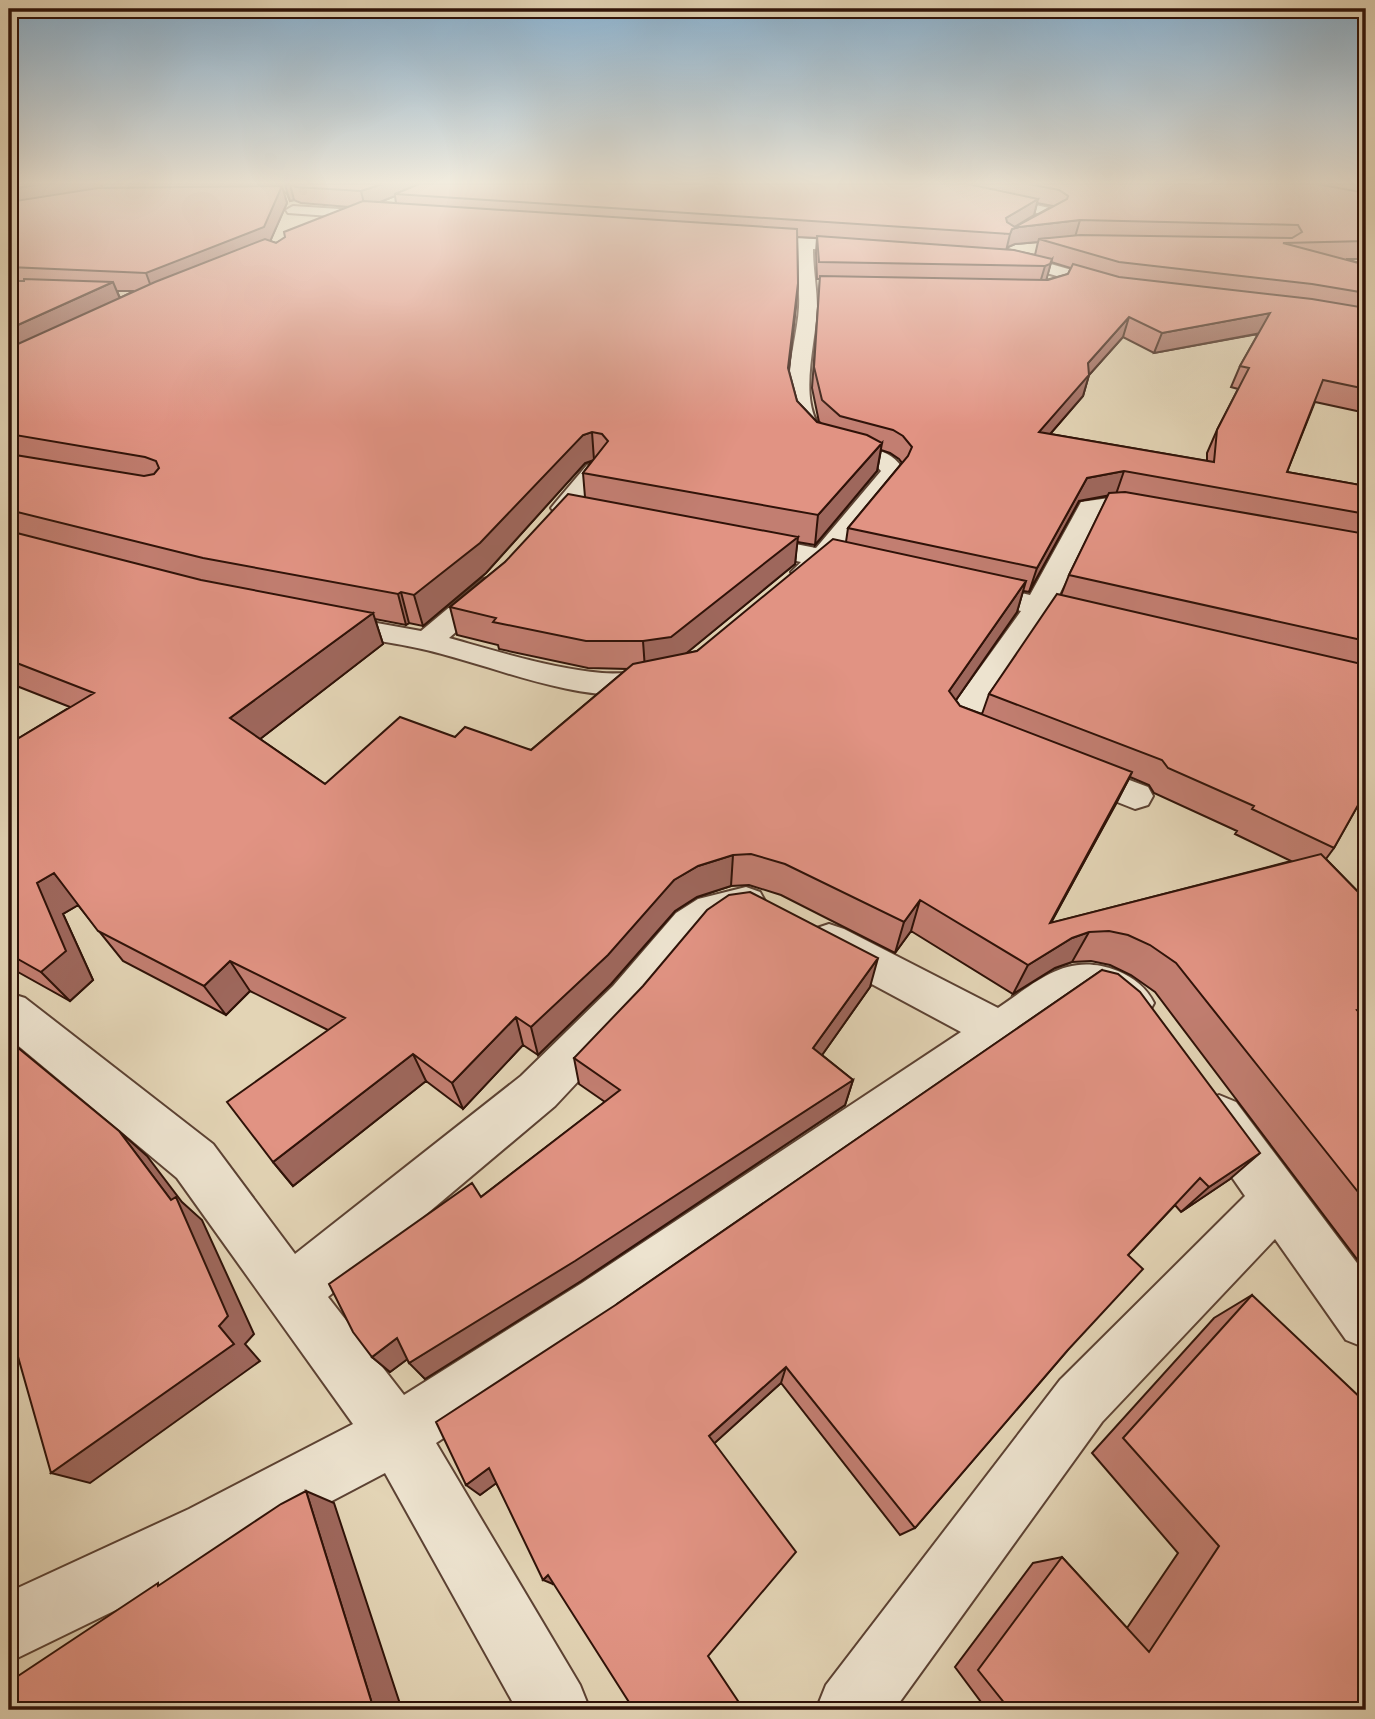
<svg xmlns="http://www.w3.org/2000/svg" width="1375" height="1719" font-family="'EB Garamond',serif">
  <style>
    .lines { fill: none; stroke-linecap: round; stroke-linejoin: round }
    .minor-casing { stroke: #5c4233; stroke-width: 4 }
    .minor { fill: #ede3cf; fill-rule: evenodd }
    .wall { fill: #c27e71; stroke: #2f1208; stroke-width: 2; fill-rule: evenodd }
    .shaded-wall { fill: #9e675c; stroke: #2f1208; stroke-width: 2 }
    .building { fill: #e19383; stroke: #2f1208; stroke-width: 2; fill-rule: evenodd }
  </style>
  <rect width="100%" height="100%" fill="#e3d4b5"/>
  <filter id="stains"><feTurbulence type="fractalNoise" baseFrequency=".00286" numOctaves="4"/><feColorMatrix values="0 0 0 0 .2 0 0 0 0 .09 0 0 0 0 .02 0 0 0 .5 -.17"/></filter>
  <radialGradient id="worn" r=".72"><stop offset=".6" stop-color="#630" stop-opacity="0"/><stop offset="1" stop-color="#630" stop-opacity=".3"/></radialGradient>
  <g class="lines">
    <defs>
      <path id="minor" d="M915,184H940L1054,209L1061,213L1017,240L1012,238L1009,235L1012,232L1041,214L922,188Z
        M293,206L386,212L393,216L386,220L288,213L286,210Z
        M746,234L868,243L876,248L868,253L813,249C813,269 817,288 817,308C816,348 790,423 840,442C867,452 888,443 905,472L840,553L873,560L877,566L873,572L863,574L828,567C816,577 810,582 795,578L791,572L801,562L735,548L731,542L735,536L744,534L816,548L881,471C871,456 833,458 816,448C767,421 797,349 799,307C800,287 796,267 798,247L741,242L738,239L741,236Z
        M997,253L1033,259L1121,284L1124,288L1115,293L1026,267L991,261L989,258Z
        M595,463L603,465L607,470L603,475L573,513L564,516L555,513L551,508L555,503L587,465Z
        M1116,497L1163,506L1167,511L1163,516C1143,521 1120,512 1099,514L1056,601L1108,614L1113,620L1108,626L1098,629L1046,617L977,720L1003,730L1008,738L1003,746C981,752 954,740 942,721L1021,611L960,596L956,590L960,584L970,581L1030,595L1081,502Z
        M493,577L503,579L507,585L503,591L449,638C499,652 550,668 602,673C625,675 650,669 672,675L677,682L672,689C588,711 502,667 422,649C387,641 351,638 316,629L312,623L316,617L327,614L421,631L483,579Z
        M1076,760L1148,787L1153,796L1148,805L1135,809L1064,781L1058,772L1064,763Z
        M746,887L760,892L766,903L760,914L723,924L704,937L643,1012L555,1106L328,1297L404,1395L582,1283L961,1032L814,953L808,941L814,929L829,924L844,929L998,1008C1038,981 1067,951 1118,971C1134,978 1146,987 1154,1003L1147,1016C1109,1030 1112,997 1081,999L620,1321L436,1443L580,1685L590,1710H517L385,1473L233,1553L9,1662V1592L189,1509L353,1424L177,1178L9,1038V993L25,998L213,1144L295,1254L521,1076L613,986L676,913L698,899Z
        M1219,1095L1236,1102L1366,1275V1348L1346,1340L1275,1239L1102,1422L894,1710H816L826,1685L1060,1380L1245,1196L1202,1134L1195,1118L1202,1102Z"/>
    </defs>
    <!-- minor casing -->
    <use href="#minor" class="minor-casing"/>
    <!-- minor -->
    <use href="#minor" class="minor"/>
  </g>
  <!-- wall -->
  <path class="wall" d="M9,184H1366V259H1346L1366,265V413L1315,402L1287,472L1366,486V791L1334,848L1326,859L1366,900V1271L1155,992L1131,975L1110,965L1091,961L1072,962L1055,968L1013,994L911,931L895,953L781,895L749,885L731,886L697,897L675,911L611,984L538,1055L523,1045L463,1109L426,1081L293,1186L273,1162L328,1030L250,991L226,1015L123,961L78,905L63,914L93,980L70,1001L9,967V744L70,707L9,683ZM283,191L287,194L290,201L294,200L301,203L349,207L276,243L270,241L287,203ZM395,196L396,203L380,202ZM1037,203L1053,206L1020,224L1034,215ZM797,237L817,238L816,253L817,279H820L812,388L819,422L821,423L817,422L797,401L789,371L798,283ZM1038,242L1035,255L1007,249L1008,247L1015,244ZM1051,262L1071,268L1068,274L1046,280ZM117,291H134L120,298ZM1258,334L1240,366L1231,387L1238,389L1217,430L1207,453V461L1050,434L1083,396L1089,375L1123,337L1154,353ZM881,450L890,453L899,459L902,463L848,528L846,542L697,651L685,654L795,564L797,542L815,545L877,471ZM592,461L583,473L585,497L450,607L457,635L498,645L499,649L588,668L627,669L531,750L455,737L325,784L260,739L383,644L375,619L406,625L409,623L423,626L486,573L585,463ZM1108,496L1069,575L1061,595L989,694L982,714L960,706L956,700L1017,612L1023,591L1029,592L1079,501ZM1130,777L1149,785L1154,793L1237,831L1235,834L1291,861L1051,923Z
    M1102,970L1230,1179L1181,1212L1175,1205L1128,1255L1067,1351L915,1528L900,1535L781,1383L714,1443L553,1584L496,1483L480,1495L617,1304Z
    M870,987L822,1055L853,1080L845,1105L581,1281L425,1379L407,1359L390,1372L372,1357L481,1197L605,1102L579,1084L574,1058Z
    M1252,1295L1366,1710H987L955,1667L1033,1563L1062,1557L1127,1628L1178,1553L1092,1453L1214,1318Z"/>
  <!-- shaded-wall -->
  <path class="shaded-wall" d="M42,184H101L104,191L9,206V189Z
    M290,184L294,200L290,201L285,185Z
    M382,184H428L395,194V196L365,208L361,191Z
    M282,186L287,203L269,244L153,292L146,273Z
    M1038,199L1034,215L1005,233L1006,218Z
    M1080,220L1075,237L1039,239L1038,242L1015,244L1008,247L1006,251L1010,234L1012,229L1019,227Z
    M1052,259L1046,281L1040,283L1045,266Z
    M113,282L123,306L9,361V329Z
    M798,283L796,307L786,395L788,368Z
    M1270,313L1261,333L1154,353L1162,333Z
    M1129,317L1123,337L1089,375L1083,396L1032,455L1039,432L1088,363Z
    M592,432L594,460L585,463L486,573L423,626L414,595L583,435Z
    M882,443L877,471L815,545L818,515Z
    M1124,471L1116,494L1079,501L1029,592L1037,568L1087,478Z
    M798,537L795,564L672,665L645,669L643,641Z
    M1026,581L1017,612L940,723L949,691Z
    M401,592L409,623L406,625L398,594Z
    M373,613L383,644L246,750L230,718Z
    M1132,772L1116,804L1034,953L1050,923Z
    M733,855L731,886L697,897L675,911L611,984L538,1055L531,1027L674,880L698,866Z
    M54,873L80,904L63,914L93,980L70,1001L41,972L37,883Z
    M920,900L911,931L895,953L904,922Z
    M1089,932L1072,962L1055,968L1013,994L1028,965L1072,938Z
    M878,958L870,987L808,1075L813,1048Z
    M230,961L250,991L226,1015L204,986Z
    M1366,1008V1028L1357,1010Z
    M516,1017L523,1045L463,1109L452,1083Z
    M413,1054L426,1081L293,1186L273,1162Z
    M853,1080L845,1105L581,1281L425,1379L409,1363Z
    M119,1131L147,1156L182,1202L202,1220L254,1334L245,1344L260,1361L90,1483L51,1473L219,1326L171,1200Z
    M1260,1153L1230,1179L1181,1212L1209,1187Z
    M397,1338L413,1355L390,1372L372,1357Z
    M786,1367L781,1383L708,1449L709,1436Z
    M489,1468L502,1479L480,1495L466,1485Z
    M306,1491L334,1503L402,1710H374Z
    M548,1575L558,1580L553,1584L543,1580Z"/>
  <!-- building -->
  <path class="building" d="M9,184H42L9,189Z
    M290,184H382L361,191L296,187Z
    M419,184H968L1038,199L1006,218L1007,222L1015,227L1067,199L1068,196L1059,190L1029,184H1317L1366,193V241L1283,243L1366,265V293L1312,284L1119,262L1039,239L1080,235L1292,238L1302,232L1298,225L1080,220L1019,227L1012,229L1010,234L395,194Z
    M282,186L264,227L146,273L9,267V202L98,188Z
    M363,201L797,229L798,283L788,368L797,401L817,422L867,435L882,443L818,515L583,473L608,441L602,434L592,432L583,435L480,543L414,595L401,592L398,594L203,558L9,510V454L144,476L154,474L159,468L156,461L145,457L9,434V348L155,282L265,239L276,243L285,237L284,232Z
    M817,236L1014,250L1052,259L1050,264L1045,266L819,262Z
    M1073,264L1119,277L1312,299L1366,308V389L1323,380L1287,472L1366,486V514L1124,471L1087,478L1037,568L848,528L908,456L912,447L903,436L893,430L840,416L822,400L814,367L820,276L1048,280L1068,274ZM1270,313L1240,366L1249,368L1217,430L1214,462L1039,432L1089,375L1088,363L1129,317L1162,333Z
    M24,279L113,282L9,329V281H24Z
    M1125,492L1366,534V641L1069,575L1109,493Z
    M568,494L798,537L671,637L643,641H586L493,622L496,618L450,607L505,562Z
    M9,531L201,580L373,613L230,718L325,784L400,717L455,737L465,727L531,750L633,664L697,651L833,539L1026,581L949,691L960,706L1132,772L1050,923L1321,854L1366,900V1008L1357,1010L1366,1020V1202L1176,963L1150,945L1128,935L1109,931L1089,932L1072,938L1028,965L920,900L904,922L785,864L751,854L733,855L698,866L674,880L608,955L531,1027L516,1017L452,1083L413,1054L273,1162L227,1102L345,1018L230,961L204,986L98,931L54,873L37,883L66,951L41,972L9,954V744L94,693L9,660Z
    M1057,594L1366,665V791L1334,848L1252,809L1254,806L1168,768L1162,760L989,694Z
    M750,892L878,958L813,1048L853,1080L575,1261L409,1363L397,1338L372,1357L353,1332L329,1284L472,1183L481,1197L620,1090L574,1058L643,986L707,910L729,895Z
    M1102,970L1118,974L1140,992L1260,1153L1209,1187L1200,1178L1128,1255L1143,1269L1067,1351L915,1528L786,1367L709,1436L796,1552L708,1656L744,1710H634L548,1575L543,1580L489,1468L466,1485L436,1422L617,1304Z
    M17,1047L119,1131L171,1200L176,1197L228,1316L219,1326L234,1344L51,1473L9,1325V1052Z
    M1252,1295L1366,1403V1710H1010L978,1670L1062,1557L1149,1652L1219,1546L1123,1438Z
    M306,1491L374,1710H9V1682L158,1583V1586L281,1504Z"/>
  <!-- sky -->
  <linearGradient id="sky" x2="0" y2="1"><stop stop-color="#89b4d5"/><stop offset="0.43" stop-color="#f2ecde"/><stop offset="1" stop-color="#f2ecde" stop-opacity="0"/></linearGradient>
  <rect width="1375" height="425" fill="url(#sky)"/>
  <!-- margin -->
  <rect width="1375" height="1719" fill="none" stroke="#e3d4b5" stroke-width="35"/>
  <rect x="10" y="10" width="1354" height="1698" fill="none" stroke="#2f1208" stroke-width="3.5"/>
  <rect x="18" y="18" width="1340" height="1684" fill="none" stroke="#2f1208" stroke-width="2"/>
  <rect width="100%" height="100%" filter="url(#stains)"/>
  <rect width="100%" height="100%" fill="url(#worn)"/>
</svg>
